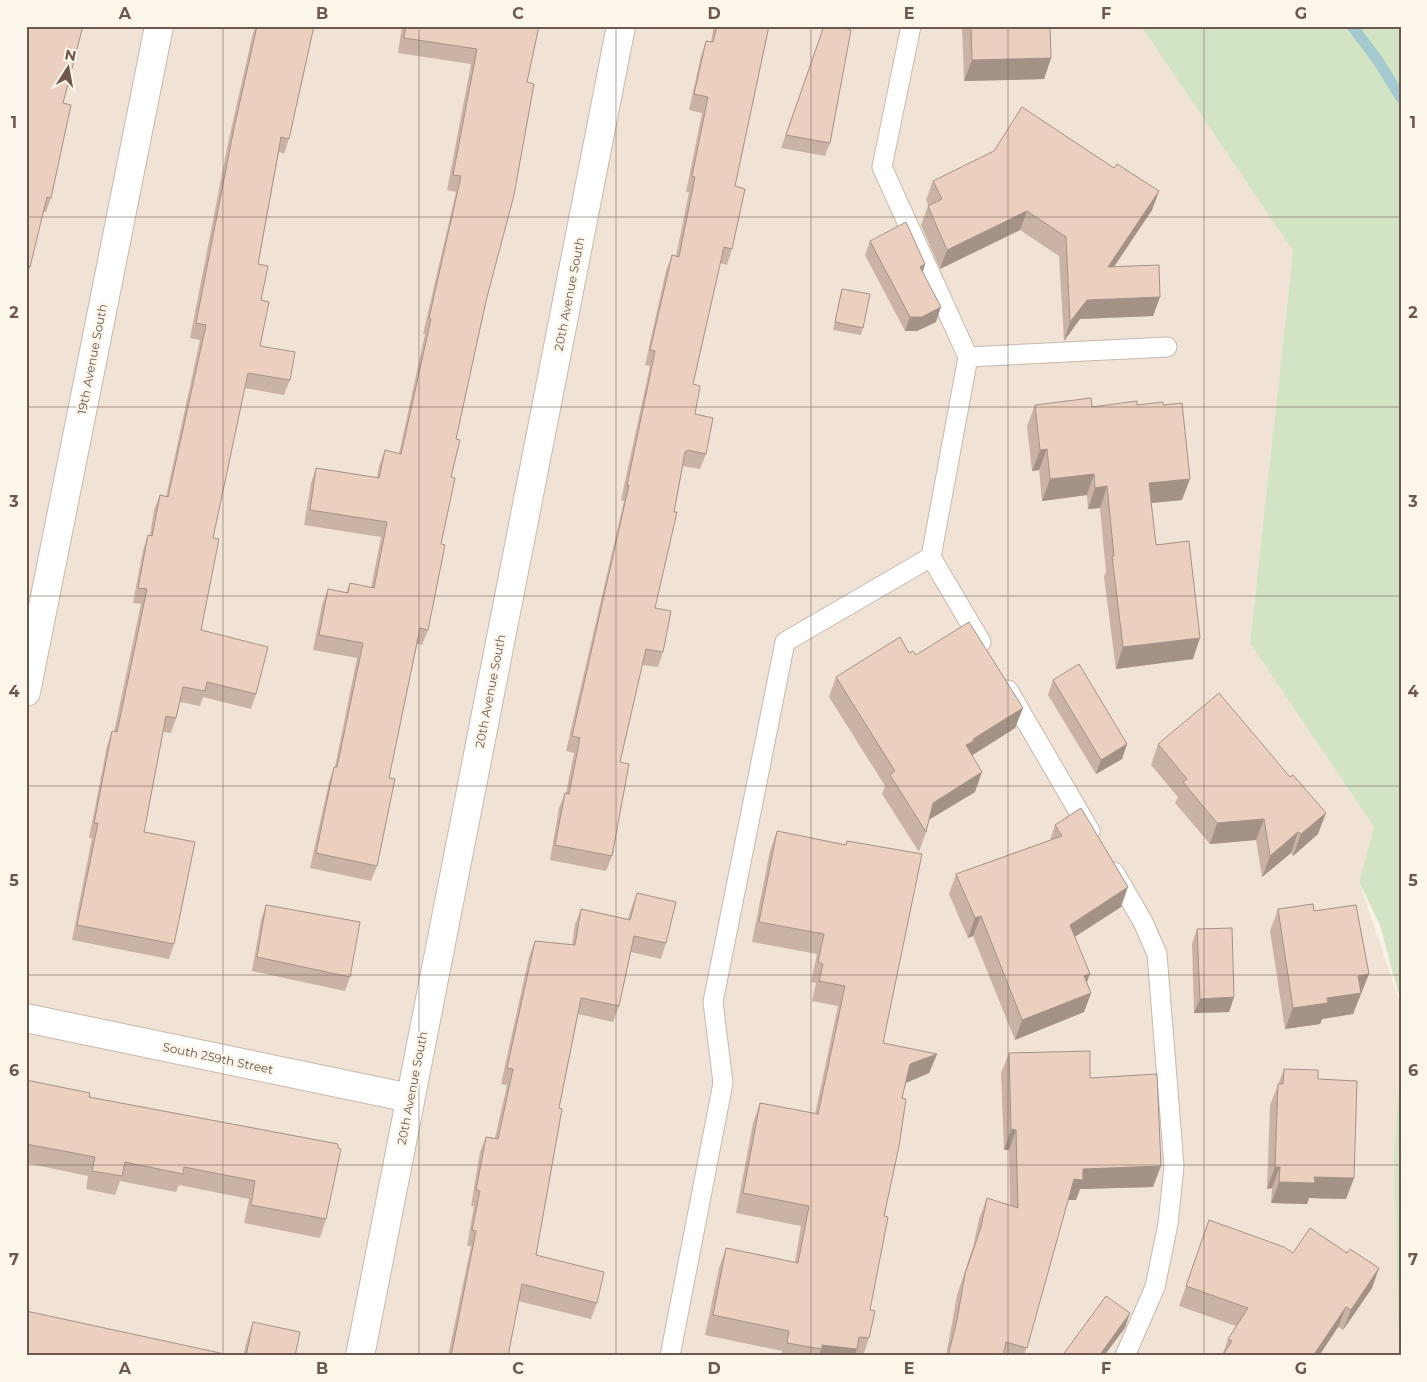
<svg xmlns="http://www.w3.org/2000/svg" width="1427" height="1382" font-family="Montserrat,sans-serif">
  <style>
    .residential { fill: #f0e2d4 }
    .green { fill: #d3e4c5 }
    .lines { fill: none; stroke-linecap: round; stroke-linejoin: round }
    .stream { stroke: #a4cad0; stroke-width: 11 }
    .service-casing { stroke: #c8b8ad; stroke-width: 21 }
    .minor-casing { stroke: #c8b8ad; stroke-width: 30 }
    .service { stroke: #fff; stroke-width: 19 }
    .minor { stroke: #fff; stroke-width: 28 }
    .wall { fill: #cab3a5 }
    .shaded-wall { fill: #a49286 }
    .building { fill: #ebd0c0; stroke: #a49286 }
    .grid { fill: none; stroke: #6e584e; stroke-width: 1; stroke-opacity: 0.55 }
    .labels { text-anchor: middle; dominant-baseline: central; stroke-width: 4.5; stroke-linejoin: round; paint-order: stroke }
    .street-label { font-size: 12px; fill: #6e584e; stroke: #fcf5ea }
    .neatline { fill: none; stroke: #6e584e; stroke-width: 2 }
    .grid-label { font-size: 16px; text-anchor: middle; font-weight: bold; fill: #6e584e }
  </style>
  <rect width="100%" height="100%" fill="#f9f1e5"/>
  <!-- residential -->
  <path class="residential" d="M26,26H1141L1293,251L1250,643L1375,828L1359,882L1401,1006V1052L1394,1156L1399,1356H26Z"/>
  <!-- green -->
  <path class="green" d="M1141,26H1401V1003L1380,925L1359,882L1374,827L1250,643L1293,251Z
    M1401,1052V1356H1399L1394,1156Z"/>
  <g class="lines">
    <!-- stream -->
    <path class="stream" d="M1352,26L1379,62L1401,98"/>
    <defs>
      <path id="service" d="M911,26L882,167L968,357L931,557L981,642
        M968,357L1167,347
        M1008,690L1090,831
        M1114,872L1143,922L1157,954L1174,1166L1168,1224L1155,1287L1125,1356
        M670,1356L723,1083L713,1002L785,642L931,557"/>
      <path id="minor" d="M26,692L159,26
        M26,1018L410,1098
        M360,1356L621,26"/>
    </defs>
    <!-- service casing -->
    <use href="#service" class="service-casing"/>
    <!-- minor casing -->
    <use href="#minor" class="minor-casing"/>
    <!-- service -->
    <use href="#service" class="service"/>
    <!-- minor -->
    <use href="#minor" class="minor"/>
  </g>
  <!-- wall -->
  <path class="wall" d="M28,26H83L63,103L51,198L46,212H43L30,267L26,279V31Z
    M256,26H314L289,139L284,154L279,152L258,264L261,300L260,346L290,380L284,395L244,388L213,538L201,630L256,694L251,709L203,697L200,706L180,702L176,718L171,733L163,732L144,832L174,944L169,959L72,940L92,838H89L107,746L112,731L114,732L141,604L133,603L143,550L148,535H150L154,510L160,495L166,497L200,340L190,338L228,143L253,33Z
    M402,26H539L527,82L486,301L456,439L451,477L428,630L422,645L417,644L389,778L377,866L371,881L310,868L329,782L334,767H335L357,658L313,650L322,605L328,589L346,593L350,583L371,588L381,537L304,525L311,483L316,468L377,478L379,466L385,450L399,454L425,334H423L456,192L447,190L471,64L398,53Z
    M714,26H769L735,186L732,249L727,265L720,263L693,384L695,414L706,454L700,469L683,466L655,608L663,652L658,667L642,665L620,762L612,856L606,871L550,860L559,808L565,793H566L574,753L566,751L624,501L621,500L650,366L645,365L666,271L672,255L676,256L689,192H686L702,113L689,110L701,56L706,41L711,42Z
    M824,26L830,143L825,156L781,148Z
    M962,26H1050L1051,58L1044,79L964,81Z
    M1114,168L1159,191L1152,210L1114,267L1160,297L1153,316L1080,319L1064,341L1059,256L1020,230L940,269L921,225L928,206H929L926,200L933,181Z
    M870,241L925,264L923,272L936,322L917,331H905L865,255Z
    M842,289L863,328L861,335L833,330L840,296Z
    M1035,405L1092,407L1137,405L1182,500L1151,503L1156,545L1193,659L1116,669L1104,577L1106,572L1100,508L1088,509L1087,495L1042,501L1039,470L1032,471L1027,426Z
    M909,653L1023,708L1015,728L972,755L975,792L929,820L926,832L919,852L882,794L885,786L829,697L836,677Z
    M1053,680L1127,744L1122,759L1096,774L1048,695Z
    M1158,744L1318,834L1293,856L1291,853L1262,877L1256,840L1210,844L1175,803L1178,797L1151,765Z
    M1055,825L1121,907L1075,937L1087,982L1091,993L1084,1012L1015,1040L973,936L968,938L949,894L956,874L1050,840Z
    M777,831L846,845L847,841L883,1043L937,1054L929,1073L906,1083L902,1098L870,1310L869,1338L863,1356H781L782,1351L705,1335L719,1268L726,1248L795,1262L801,1226L736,1213L753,1123L760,1103L815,1114L838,1006L812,1001L816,983L811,982L817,954L752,942L770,851Z
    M637,893L666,943L661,959L631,952L619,1006L613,1022L578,1014L559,1108L536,1255L597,1303L591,1319L518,1301L508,1356H448L471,1246H467L474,1206H471L480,1152L486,1137L495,1138L507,1085L501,1084L529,957L535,941L572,945L575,924L581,909L628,919L631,909Z
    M266,905L350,977L345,991L252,971L261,920Z
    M1278,909L1314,911L1361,995H1360L1353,1014L1322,1019L1320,1024L1285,1029L1270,931Z
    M1197,929L1234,997L1229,1012L1194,1013L1192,944Z
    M1009,1053L1090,1078L1153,1187L1080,1189L1076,1200H1068L1024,1356H946L949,1340L957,1295L973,1247L979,1219L987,1198L1010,1205L1009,1150H1004L1001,1073Z
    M1284,1069L1318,1079L1354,1178L1346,1199L1309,1198L1307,1204L1271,1203L1272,1188L1267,1189L1270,1105Z
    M26,1080L89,1097L338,1144L326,1219L320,1238L244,1223L249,1199L179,1185L176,1192L120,1181L115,1195L86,1189L88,1176L26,1163Z
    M1209,1220L1293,1253H1347L1379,1268L1372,1288L1343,1330L1338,1327L1319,1356H1222L1228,1339L1236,1326L1179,1306Z
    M253,1322L295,1356H243L247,1340Z"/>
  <!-- shaded-wall -->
  <path class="shaded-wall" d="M1051,58L1044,79L964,81L972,60Z
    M1159,191L1152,210L1101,286L1108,267Z
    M1027,211L1020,230L940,269L947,250Z
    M925,264L920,279V267Z
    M1160,297L1153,316L1080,319L1064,341L1070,322L1087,300Z
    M941,307L936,322L917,331H905L910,317Z
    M1047,449L1039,470L1032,471L1040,450Z
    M1094,474L1087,495L1042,501L1050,479Z
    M1190,479L1182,500L1141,504L1149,483Z
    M1107,486L1100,508L1088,509L1095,488Z
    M1200,638L1193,659L1116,669L1123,647Z
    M1023,708L1015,728L968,758L966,745L973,739Z
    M1127,744L1122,759L1096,774L1101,760Z
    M982,772L975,792L925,822L933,803Z
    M1326,813L1318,834L1293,856L1301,834Z
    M1264,819L1256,840L1210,844L1217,823Z
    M1298,832L1291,853L1262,877L1270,856Z
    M1128,887L1121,907L1063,944L1070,925Z
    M981,916L973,936L968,938L975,918Z
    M1090,974L1082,994L1084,976Z
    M1369,974L1353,1014L1322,1019L1320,1024L1285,1029L1293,1008L1327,998L1358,976Z
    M1091,993L1084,1012L1015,1040L1022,1020Z
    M1234,997L1229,1012L1194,1013L1200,999Z
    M937,1054L929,1073L903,1084L910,1064Z
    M1011,1129L1016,1130L1009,1150H1004Z
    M1161,1166L1153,1187L1080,1189L1076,1200H1066L1074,1179L1083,1169Z
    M1275,1167H1280L1272,1188L1267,1189Z
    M1314,1177L1354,1178L1346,1199L1309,1198L1307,1204L1271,1203L1279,1182Z
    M1379,1268L1372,1288L1343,1330L1351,1310Z
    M1346,1307L1338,1327L1319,1356H1313Z
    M1130,1313L1125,1328L1104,1356H1099Z
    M822,1345L857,1349L855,1356H819Z"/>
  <!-- building -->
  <path class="building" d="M29,26H83L63,103L71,105L51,198L47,197L30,267L26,266V36Z
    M257,26H314L289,139L281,137L258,264L268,266L261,300L269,302L260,346L295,352L290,380L248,373L213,538L219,539L201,630L268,647L256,694L207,682L205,691L183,687L176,718L166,716L144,832L195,842L174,944L77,925L98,823H94L112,731L117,732L147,589L138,588L148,535L152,536L160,495L168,497L206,325L196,323L234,128Z
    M406,26H539L527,82L534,84L514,195L486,301L456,439L460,440L451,477L455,478L441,544L445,545L428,630L420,628L389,778L395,779L377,866L316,853L334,767H337L363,643L319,635L328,589L348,593L350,583L374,588L387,522L310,510L316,468L379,478L385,450L401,454L431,319L429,318L461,176L453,175L477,49L404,38Z
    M717,26H769L735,186L745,189L732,249L724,247L693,384L700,386L695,414L713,418L706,454L688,450L685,452L674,512H677L655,608L671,611L663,652L646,649L620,762L629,764L612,856L555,845L565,793L569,794L580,738L572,736L629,485H627L655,351L650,350L672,255L679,257L695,177L692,176L708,97L694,94L706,41L713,42Z
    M824,26H839L851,30L830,143L786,135Z
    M971,26H1050L1051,58L972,60Z
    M1022,107L1114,168L1117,164L1159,191L1108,267L1159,265L1160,297L1087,300L1070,322L1066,237L1027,211L947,250L928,206L942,199L933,181L994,151Z
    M906,222L925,264L920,267L941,307L922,317H910L870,241Z
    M842,289L870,294L863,328L835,322Z
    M1091,398L1092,407L1137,401V405L1163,402V405L1182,403L1190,479L1149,483L1156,545L1189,541L1200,638L1123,647L1112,556H1114L1107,486L1095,488L1094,474L1050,479L1047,449L1040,450L1035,405Z
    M969,622L1023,708L973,739L974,741L966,745L982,772L933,803L926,832L890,775L895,771L836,677L900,637L909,653L913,651L916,655Z
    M1079,664L1127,744L1101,760L1053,680Z
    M1219,693L1290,777L1293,775L1326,813L1301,834L1298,832L1270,856L1264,819L1217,823L1183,782L1187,779L1158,744Z
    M1081,808L1128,887L1070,925L1090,974L1084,976L1091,993L1022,1020L981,916L975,918L956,874L1062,836L1055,825Z
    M777,831L846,845L847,841L922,854L883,1043L937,1054L910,1064L902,1098L906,1099L899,1146L884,1216L888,1217L870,1310L875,1311L869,1338L859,1337L857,1349L822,1345V1349L787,1343L789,1331L713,1315L726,1248L798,1263L809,1206L743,1193L760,1103L818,1114L845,986L819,981L823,964L818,962L824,934L759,922Z
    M637,893L676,902L666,943L634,936L619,1006L581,998L559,1108L562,1109L536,1255L604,1272L597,1303L522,1284L508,1356H451L476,1231L472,1230L480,1191L476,1190L486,1137L498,1139L513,1069L507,1068L535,941L575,945L581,909L630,920Z
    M1313,904L1314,911L1356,905L1369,974L1358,976L1361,993L1327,998L1328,1003L1293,1008L1278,909Z
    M266,905L360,922L350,977L257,957Z
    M1232,928L1234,997L1200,999L1197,929Z
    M1090,1051V1078L1157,1074L1161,1166L1083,1169V1180L1074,1179L1027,1348L1006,1342L1003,1356H948L957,1320L965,1274L981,1227L987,1198L1018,1208L1016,1130L1011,1129L1009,1053Z
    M1284,1069L1318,1070V1079L1357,1081L1354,1178L1314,1177L1315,1183L1279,1182L1280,1167H1275L1278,1084H1283Z
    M26,1080L90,1093L89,1097L338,1144V1148L341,1149L326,1219L251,1205L255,1181L184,1167L183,1174L125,1162L122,1176L92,1171L95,1157L26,1144Z
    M1209,1220L1284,1247L1293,1253L1310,1228L1347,1253L1350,1249L1379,1268L1351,1310L1346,1307L1313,1356H1222L1232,1341L1228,1339L1248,1308L1186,1286Z
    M1106,1296L1130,1313L1099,1356H1062Z
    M26,1311L234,1356H26Z
    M253,1322L300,1332L295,1356H246Z"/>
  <!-- grid -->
  <path class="grid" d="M223,26V1356M419,26V1356M616,26V1356M811,26V1356M1008,26V1356M1204,26V1356M26,217H1401M26,407H1401M26,596H1401M26,786H1401M26,975H1401M26,1165H1401"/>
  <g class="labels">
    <!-- street labels -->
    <g class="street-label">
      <text transform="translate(569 294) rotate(-79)">20th Avenue South</text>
      <text transform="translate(92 359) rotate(-79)">19th Avenue South</text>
      <text transform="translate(490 691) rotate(-79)">20th Avenue South</text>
      <text transform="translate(218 1058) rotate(12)">South 259th Street</text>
      <text transform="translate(412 1088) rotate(-79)">20th Avenue South</text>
    </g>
  </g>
  <!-- border -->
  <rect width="1427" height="1382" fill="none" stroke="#fcf5ea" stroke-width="55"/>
  <!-- north arrow -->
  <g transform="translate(68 68) rotate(11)" stroke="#fcf5ea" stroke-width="4" paint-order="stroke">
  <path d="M0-4L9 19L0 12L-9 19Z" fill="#6e584e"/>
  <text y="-8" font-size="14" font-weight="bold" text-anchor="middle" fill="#6e584e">N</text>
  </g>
  <rect x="28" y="28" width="1372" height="1326" class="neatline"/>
  <g class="grid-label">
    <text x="125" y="19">A</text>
    <text x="322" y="19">B</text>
    <text x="518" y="19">C</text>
    <text x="714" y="19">D</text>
    <text x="909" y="19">E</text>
    <text x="1106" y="19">F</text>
    <text x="1301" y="19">G</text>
    <text x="14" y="128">1</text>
    <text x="1413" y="128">1</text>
    <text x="14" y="318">2</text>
    <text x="1413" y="318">2</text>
    <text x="14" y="507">3</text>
    <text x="1413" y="507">3</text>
    <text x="14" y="697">4</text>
    <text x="1413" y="697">4</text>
    <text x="14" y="886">5</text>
    <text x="1413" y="886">5</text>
    <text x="14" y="1076">6</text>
    <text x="1413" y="1076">6</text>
    <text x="14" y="1265">7</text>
    <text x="1413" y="1265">7</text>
    <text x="125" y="1374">A</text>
    <text x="322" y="1374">B</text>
    <text x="518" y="1374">C</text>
    <text x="714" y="1374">D</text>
    <text x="909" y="1374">E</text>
    <text x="1106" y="1374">F</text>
    <text x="1301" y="1374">G</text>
  </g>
</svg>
